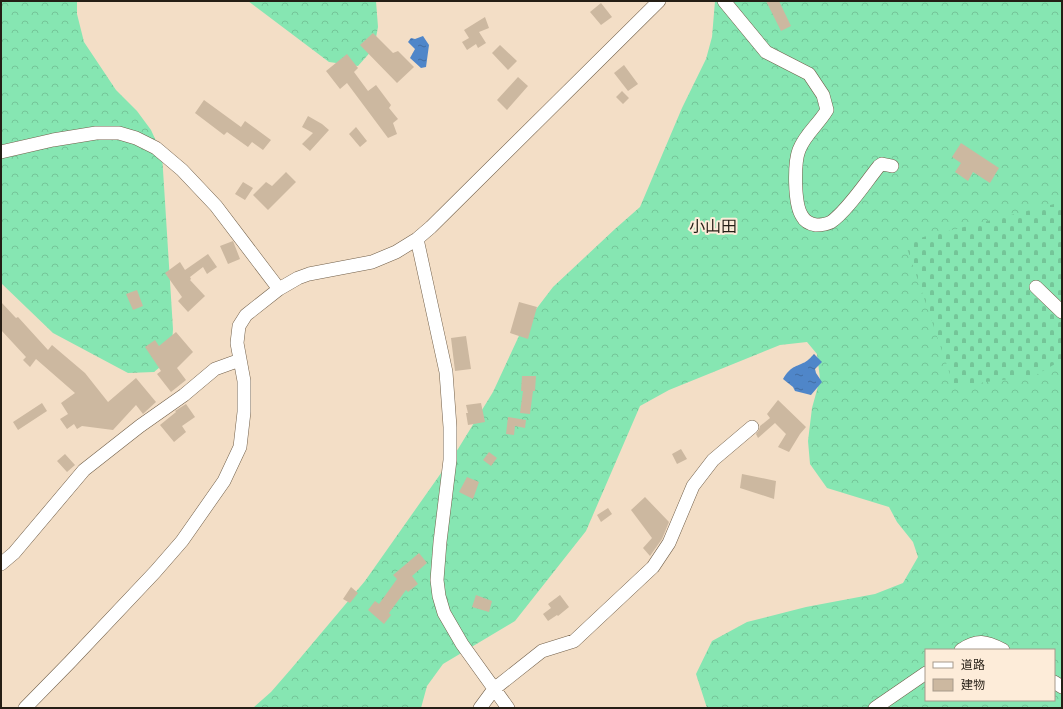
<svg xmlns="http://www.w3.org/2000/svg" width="1063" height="709" font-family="'Work Sans','Noto Sans JP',sans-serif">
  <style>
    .forest { fill: url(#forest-crowns); fill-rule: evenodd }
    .cemetery { fill: url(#cemetery-stones) }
    .water { fill: url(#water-ripples) }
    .building { fill: #ccb8a0 }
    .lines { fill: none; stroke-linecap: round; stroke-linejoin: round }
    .minor-casing { stroke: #715f49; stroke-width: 14 }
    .minor { stroke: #fff; stroke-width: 13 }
    .labels { text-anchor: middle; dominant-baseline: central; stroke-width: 4; stroke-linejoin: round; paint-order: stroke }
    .quarter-label { font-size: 16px; fill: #251e15; stroke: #fdecd9 }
  </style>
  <defs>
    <pattern id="forest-crowns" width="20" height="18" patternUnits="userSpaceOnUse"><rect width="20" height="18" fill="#86e6b2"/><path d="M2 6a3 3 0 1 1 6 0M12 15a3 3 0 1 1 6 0" fill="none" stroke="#74c598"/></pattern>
    <pattern id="cemetery-stones" width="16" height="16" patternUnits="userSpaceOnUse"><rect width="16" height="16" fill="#86e6b2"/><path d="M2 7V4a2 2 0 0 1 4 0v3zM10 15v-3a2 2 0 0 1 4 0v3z" fill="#74c598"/></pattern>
    <pattern id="water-ripples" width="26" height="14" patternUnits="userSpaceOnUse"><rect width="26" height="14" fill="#4f86c9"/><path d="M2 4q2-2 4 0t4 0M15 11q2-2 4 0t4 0" fill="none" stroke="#416da2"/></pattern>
  </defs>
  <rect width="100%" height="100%" fill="#f3dec6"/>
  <!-- forest -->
  <path class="forest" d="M1,1H77V14L84,42L116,90L137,111L151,130L162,154L173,329L171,358L154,372L128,373L53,333L1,283Z
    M248,1H376L378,27L374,48L358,66L329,62Z
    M715,1H1062V708H707L696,674L712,641L747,622L806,607L875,594L903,583L918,557L913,542L897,522L889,507L827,488L810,464L808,441L812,408L820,379L817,354L807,342L780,345L669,390L640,406L586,531L515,621L443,664L427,686L421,708H253L271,692L291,669L365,581L458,449L493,392L524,325L553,287L615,229L640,207L682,108L706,59L712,37ZM926,650H1054V700H926Z"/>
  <!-- cemetery -->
  <path class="cemetery" d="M1062,202V360L1034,376L954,386L905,242Z"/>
  <!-- water -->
  <path class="water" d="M423,36L429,45L426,67L421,68L410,58L415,49L408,42L411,38L415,39Z
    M814,354L822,362L815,369L816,373L822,382L811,395L795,391L793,387L783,379C790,368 792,368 803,363C807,362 811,357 814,354Z"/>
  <!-- building -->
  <path class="building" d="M766,1H779L791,26L781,31Z
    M601,3L612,17L601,25L590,12Z
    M485,17L489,28L479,32L486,43L478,48L476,44L467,50L462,42L469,38L464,30Z
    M373,33L393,53L398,51L414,67L397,83L360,45Z
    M500,45L517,61L508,70L492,53Z
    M347,54L358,68L354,72L368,91L376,85L391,105L389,108L398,119L393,123L397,134L388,138L347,83L340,89L326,71Z
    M624,65L638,84L628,91L614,73Z
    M518,77L528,86L507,110L497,100Z
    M622,91L629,98L623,104L616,97Z
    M204,100L241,127L245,121L271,140L263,150L252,142L248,147L227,132L224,135L195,113Z
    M308,116L322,124L329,130L310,151L302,144L313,133L302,127Z
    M356,127L367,141L360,147L349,134Z
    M961,143L999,168L990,183L973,172L968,181L955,172L961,163L952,157Z
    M286,172L296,182L268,210L253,195L266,182L272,186Z
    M243,182L253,188L245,200L235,194Z
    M233,241L240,259L228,264L220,246Z
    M208,254L217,267L207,274L203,267L190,277L191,279L190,280L205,296L188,312L178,301L182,297L165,273L180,262L185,270Z
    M137,290L143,306L133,310L126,294Z
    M1,302L16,318L18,317L48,350L52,345L85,373L108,402L136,378L156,402L143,414L136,405L113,430L82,426L77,429L74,424L67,429L60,419L68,414L61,403L75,393L36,359L30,367L23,360L26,357L1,330Z
    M519,302L537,307L528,339L510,333Z
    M176,332L193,352L177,368L186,380L171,392L157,374L161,371L145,347L155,340L159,346Z
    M466,336L471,369L455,371L451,338Z
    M522,376H536L535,391H533L530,414L520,413L523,391H521Z
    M778,400L806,427L800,434L789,452L778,447L786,434L775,423L758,438L756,434L759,430L760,426L770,418L767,414Z
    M42,403L47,411L18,430L13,422Z
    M481,403L485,422L468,425L466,413H468L466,405Z
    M186,404L195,417L182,426L186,432L174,442L160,425L176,412L175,411Z
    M508,417L526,420L525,428L515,426L514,435L506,434Z
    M681,449L687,459L677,464L672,454Z
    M489,452L497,458L491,466L483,460Z
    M65,454L75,465L67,472L57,461Z
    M742,474L776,481L774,499L740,488Z
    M467,477L479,482L473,499L459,492Z
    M645,497L669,522L662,539L650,556L643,548L652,538L631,510Z
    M608,508L612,514L601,522L597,515Z
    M419,553L427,563L412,576L418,584L408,592L406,590L389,613L391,615L384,624L368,610L375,601L379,604L397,579L393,575Z
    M351,587L358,593L350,603L343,599Z
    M476,595L492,601L489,612L472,607Z
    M560,595L569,607L558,616L557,615L548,621L543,614L551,608L548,604Z"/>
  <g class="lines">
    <defs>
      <path id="minor" d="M724,1L766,52L809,74L823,95L827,110C818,125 805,134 799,150C794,163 794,204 802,216C805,222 810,224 816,225C821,225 827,224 831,222C847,211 866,182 879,166L882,164L892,166
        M1,152L53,140L96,133H119L136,138L156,148L182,170L216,206L279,289
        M417,239L446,372L450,427V460L440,542L437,580L439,596L444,613L462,644L508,708
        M1036,287L1062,312
        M1,564L14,553L84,470L140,426L184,395L215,369L240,360
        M961,650C977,639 986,641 1003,650
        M1054,682L1062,687
        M25,708L70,662L155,572L182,541L224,481L240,447L244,412V381L237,343L239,326L246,315L279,289L298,278L309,274L372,262L396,252L417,239L431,227L659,1
        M480,708L494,689L542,651L574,641L653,567L669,543L693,486L713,460L752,427
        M875,708L926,673"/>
    </defs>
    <!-- minor casing -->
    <use href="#minor" class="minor-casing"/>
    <!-- minor -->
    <use href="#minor" class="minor"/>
  </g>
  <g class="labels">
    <!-- quarter labels -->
    <g class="quarter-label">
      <text x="713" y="226">小山田</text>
    </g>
  </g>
  <!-- border -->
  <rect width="1063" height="709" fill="none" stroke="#251e15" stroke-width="4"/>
  <!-- legend -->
  <rect x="925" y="649" width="130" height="52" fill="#fdecd9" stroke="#a79a8b"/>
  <rect x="933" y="662" width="20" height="6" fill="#ffffff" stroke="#a79a8b"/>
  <text x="961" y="669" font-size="12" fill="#251e15">道路</text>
  <rect x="933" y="679" width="20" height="12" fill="#ccb8a0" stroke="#a79a8b"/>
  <text x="961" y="689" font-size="12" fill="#251e15">建物</text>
</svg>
